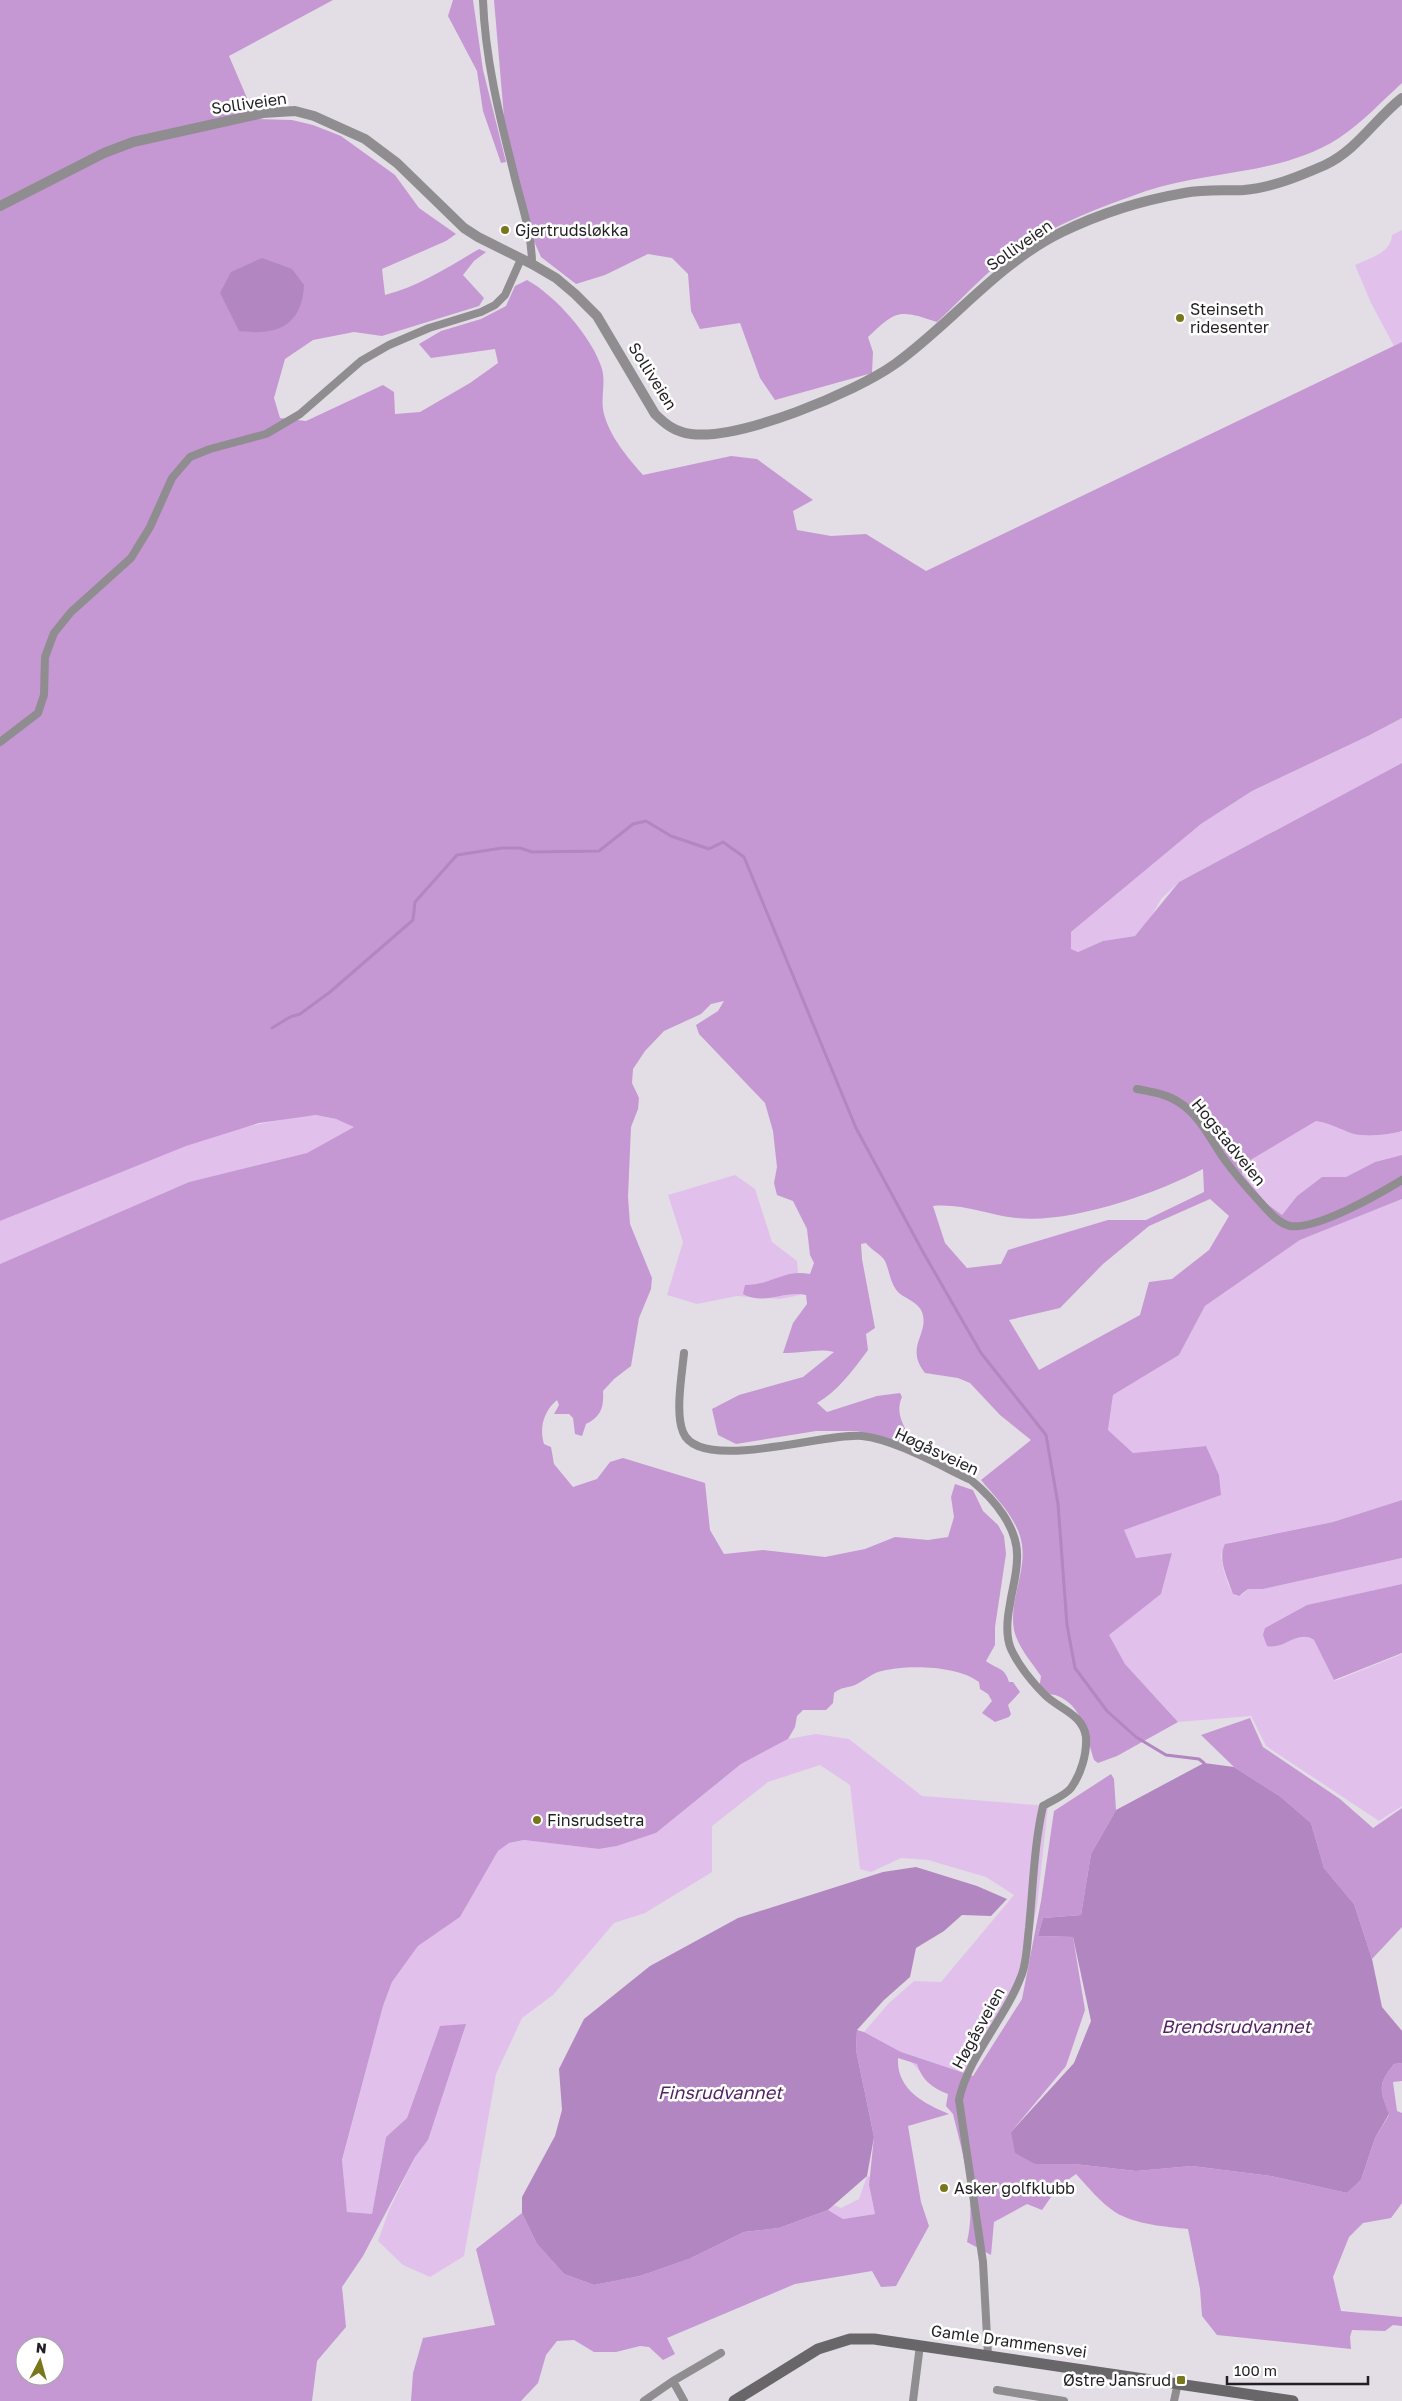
<svg xmlns="http://www.w3.org/2000/svg" width="1402" height="2401" font-family="'Golos Text',sans-serif">
  <style>
    .green { fill: #e1c1ec }
    .forest { fill: #c598d3; fill-rule: evenodd }
    .water { fill: #b286c0 }
    .lines { fill: none; stroke-linecap: round; stroke-linejoin: round }
    .stream { stroke: #b286c0; stroke-width: 3 }
    .minor { stroke: #8f8d90; stroke-width: 8 }
    .tertiary { stroke: #8f8d90; stroke-width: 10 }
    .secondary { stroke: #69666a; stroke-width: 11 }
    .poi-dot { fill: #79771c; stroke: #fff; stroke-width: 2 }
    .labels { text-anchor: middle; dominant-baseline: central; stroke-width: 5; stroke-linejoin: round; paint-order: stroke }
    .street-label { font-size: 16px; fill: #211f22; stroke: #fff }
    .poi-label { font-size: 16px; fill: #211f22; stroke: #fff; text-anchor: start }
    .water-label { font-size: 18px; font-style: italic; fill: #562066; stroke: #fff }
  </style>
  <rect width="100%" height="100%" fill="#e3dde5"/>
  <!-- green -->
  <path class="green" d="M1402,230V342L1394,346L1371,303L1355,265C1370,258 1391,253 1392,235Z
    M1402,718V763L1179,882L1161,899L1150,919L1135,936L1103,941L1078,952L1071,949V932L1201,824L1252,791L1368,736Z
    M316,1115L336,1119L355,1127L307,1153L189,1182L0,1264V1221C100,1180 208,1125 316,1115Z
    M1316,1121C1330,1123 1341,1130 1354,1134C1367,1137 1389,1135 1402,1131V1155L1375,1162L1346,1177H1322L1297,1196L1282,1215L1266,1203L1242,1174L1244,1164Z
    M735,1175L755,1189L772,1242L797,1261L800,1295L780,1299L737,1296L697,1304L667,1295L683,1242L668,1195Z
    M1402,1199V1500L1333,1522L1228,1543L1221,1554C1222,1565 1227,1589 1236,1596L1243,1594L1248,1589H1263L1402,1558V1584L1308,1605L1265,1628L1296,1638L1304,1636L1314,1640L1335,1681L1402,1654V1806L1379,1821L1266,1746L1251,1716L1178,1722L1125,1664L1108,1635L1161,1594L1172,1553L1136,1558L1123,1530L1220,1495L1219,1475L1205,1446L1133,1453L1108,1430L1113,1395L1179,1355L1205,1306L1300,1240Z
    M816,1734L849,1739L922,1796L1048,1806L1037,1906L1020,1991L972,2072L934,2085L901,2052L864,2032L888,2004L914,1981L941,1982L1014,1895L986,1877L928,1860L901,1858L871,1872L860,1869L850,1785L820,1765L768,1782L712,1826V1872L645,1913L614,1923L553,1995L522,2018L496,2074L464,2256L430,2277L403,2265L378,2241L389,2210L415,2157L428,2140L440,2026L407,2118L386,2137L372,2215L347,2212L342,2161L383,2006L392,1982L418,1946L460,1917L498,1851L509,1843L524,1840L599,1849L617,1846L656,1833L741,1764L788,1739Z
    M867,2176L871,2177L869,2185L875,2214L843,2219L828,2210L834,2205L841,2208L859,2199Z"/>
  <!-- forest -->
  <path class="forest" d="M0,0H333L229,56L256,119L292,120L313,125L341,136L395,175L419,208L456,234L446,241L382,269L385,295C420,286 448,267 479,249L486,252L474,261L463,275L484,298L479,306L382,336L354,332L313,340L285,359L274,398L280,418L306,421L383,385L394,392L395,414L420,412L470,383L498,363L495,349L431,358L419,344L441,331L481,319L506,306L515,286L527,280C555,295 593,338 602,369C606,383 600,400 604,414C610,437 628,458 643,475L731,456L757,459L813,500L793,511L797,530L831,536L866,534L926,571L1402,342V718L1368,736L1252,791L1201,824L1071,932V949L1078,952L1103,941L1135,936L1179,882L1402,763V1131C1389,1135 1367,1137 1354,1134C1341,1130 1330,1123 1316,1121L1244,1164L1242,1174L1266,1203L1282,1215L1297,1196L1322,1177H1346L1375,1162L1402,1155V1199L1300,1240L1205,1306L1179,1355L1113,1395L1108,1430L1133,1453L1206,1446L1219,1475L1221,1495L1124,1530L1136,1558L1172,1553L1161,1594L1109,1635L1125,1664L1178,1722L1117,1756L1098,1763L1094,1760C1087,1738 1084,1710 1062,1698C1053,1692 1044,1696 1036,1690L1040,1683L1041,1676C1032,1663 1018,1647 1014,1630C1008,1598 1030,1568 1020,1536C1013,1514 995,1497 981,1480L1031,1440L1000,1415L970,1383L958,1378L925,1373C904,1346 930,1335 922,1312C918,1302 906,1299 899,1293C890,1284 890,1272 885,1261C881,1254 871,1250 866,1243L861,1244L862,1259L875,1328L866,1334L868,1350C854,1369 837,1392 817,1403L827,1412L877,1396L900,1393L902,1397C895,1412 903,1425 911,1439L901,1442L857,1431H816L736,1444L718,1435L712,1409L739,1395L803,1377L834,1352C817,1348 801,1354 783,1353L793,1323L807,1304L806,1295C784,1290 764,1306 743,1294L745,1285C773,1285 783,1269 810,1274L814,1263L810,1255L807,1229L793,1201L777,1195L774,1183L777,1167L773,1131L765,1103L699,1034L696,1025L718,1011L724,1001L711,1004L701,1014L664,1031L645,1051L633,1069L632,1083L639,1098L638,1109L631,1127L628,1197L630,1224L652,1278L651,1289L639,1318L631,1366L614,1379L603,1391C604,1408 601,1416 586,1424L582,1436L575,1434L573,1418L569,1414H554L559,1405L557,1400C544,1411 539,1427 544,1444L551,1447L554,1464L573,1487L597,1479L610,1462L623,1458L705,1483L710,1530L724,1554L763,1550L825,1557L865,1549L895,1537L928,1540L948,1537L954,1517L951,1497L955,1484L973,1490L983,1511L998,1525L1004,1536L1006,1554L995,1627V1645L986,1661C996,1669 1005,1667 1009,1682H1013L1020,1692L1008,1705L1011,1714L1009,1717L995,1722L982,1713L992,1701L988,1694L980,1689L979,1682C957,1665 904,1664 878,1672C870,1675 863,1681 855,1685C847,1688 841,1687 834,1693L833,1703L826,1710H803L797,1716L795,1727L788,1739L741,1764L656,1833L617,1846L599,1849L524,1840L509,1843L498,1851L460,1917L418,1946L392,1982L383,2006L342,2160L347,2212L372,2214L386,2137L407,2118L440,2026L466,2024L428,2140L415,2157L363,2256L342,2287L346,2327L317,2361L312,2401H0V1264L189,1182L307,1153L354,1127L336,1119L316,1115L259,1123L186,1146L0,1221ZM1203,1169L1204,1192L1146,1220H1108L1008,1250L1001,1264L967,1268L945,1243L933,1206C962,1203 988,1215 1016,1218C1070,1224 1155,1194 1203,1169ZM1210,1199L1229,1216L1209,1250L1172,1279L1149,1282L1140,1315L1039,1370L1009,1320L1060,1308L1103,1264L1149,1226ZM25,2346H55V2376H25Z
    M453,0H473L483,70L506,162L501,163L483,111L477,71L448,16Z
    M494,0H1402V83C1382,101 1362,123 1339,138C1282,175 1209,170 1146,191C1101,207 1052,225 1012,253C985,273 961,300 937,322C899,309 896,310 868,337L873,352L872,373L775,400L760,378L740,323L700,329L691,311L688,274L672,258L648,254L605,275L576,284L541,257L533,239L508,164Z
    M1402,1500V1558L1263,1589H1248L1239,1596L1233,1594C1228,1579 1217,1559 1225,1544L1333,1522Z
    M1402,1584V1653L1334,1680L1314,1640C1297,1629 1285,1650 1267,1646L1263,1635L1265,1628L1307,1605Z
    M1250,1718L1263,1747L1340,1799L1373,1828L1402,1808V1927L1372,1959L1354,1904L1324,1868L1311,1823L1281,1797L1234,1767L1201,1735Z
    M1111,1774L1114,1779L1116,1810L1091,1854L1081,1915L1043,1918L1038,1936L1073,1937L1085,2010L1066,2066L1011,2132L1035,2164H1074L1136,2171L1192,2166L1271,2176L1347,2193L1361,2180L1375,2138L1389,2115C1380,2090 1377,2085 1394,2064L1402,2063V2081L1393,2082L1397,2111L1402,2113V2203L1391,2218L1363,2223L1349,2237L1333,2277L1341,2311L1402,2317V2326L1393,2325L1385,2331L1352,2330L1350,2337L1351,2349L1217,2335L1202,2316L1200,2289L1188,2229C1167,2227 1133,2224 1115,2212C1100,2202 1088,2187 1076,2174L1058,2187L1042,2210L1027,2204L994,2222L991,2255L967,2242C977,2200 963,2155 953,2114L946,2106L948,2094C932,2088 922,2080 917,2064L898,2058C896,2089 924,2104 949,2114L908,2126L921,2202L929,2226L896,2286L881,2287L872,2271L795,2284L667,2338L675,2354L663,2360L649,2347L640,2346L616,2352H594L574,2340L557,2341L546,2355L538,2383L521,2401H411L413,2373L423,2338L495,2325L476,2249L522,2213L537,2244L564,2274L594,2285L640,2276L689,2259L744,2232L779,2228L828,2210L843,2219L875,2214L869,2185L874,2137L856,2050L857,2030L864,2032L901,2052L973,2076L1022,1999L1041,1901L1054,1811Z"/>
  <!-- water -->
  <path class="water" d="M262,258L292,269L304,285C302,326 277,336 239,331L220,293L231,272Z
    M1204,1763L1234,1767L1281,1797L1311,1823L1324,1868L1354,1904L1372,1959L1382,2007L1402,2031V2063L1394,2064C1377,2085 1380,2090 1389,2114L1375,2138L1361,2180L1347,2193L1271,2176L1192,2166L1136,2171L1074,2164H1035L1015,2153L1011,2132L1074,2063L1091,2021L1073,1937L1038,1936L1043,1918L1081,1915L1091,1854L1116,1810Z
    M916,1867L977,1886L1007,1899L991,1916L962,1915L944,1931L916,1948L910,1977L884,2000L857,2030L856,2050L874,2137L867,2176L828,2210L779,2228L744,2232L689,2259L640,2276L594,2285L564,2274L537,2244L522,2213V2197L555,2136L562,2110L559,2069L584,2019L650,1966L738,1918L883,1872Z"/>
  <g class="lines">
    <!-- stream -->
    <path class="stream" d="M272,1028L290,1017L300,1014L330,992L413,920L415,902L457,855L502,848H520L532,852L599,851L633,824L646,821L671,836L709,849L723,842L744,857L856,1128L923,1252L981,1353L1046,1435L1058,1504L1067,1625L1075,1668L1107,1711L1136,1737L1166,1755L1199,1759L1204,1763"/>
    <!-- minor -->
    <path class="minor" d="M483,0C485,57 499,115 513,170C520,201 532,231 532,264
      M0,742L38,713L44,695L45,657L54,633L71,612L131,558L150,527L172,478L190,457L210,449L266,434L300,414L361,361L389,345L429,328L481,312L495,305L505,295L521,259
      M1137,1089C1151,1092 1168,1094 1180,1103C1199,1115 1210,1138 1222,1156C1234,1173 1247,1188 1261,1203C1269,1212 1278,1223 1290,1226C1317,1230 1379,1194 1402,1180
      M684,1353C682,1374 675,1413 683,1432C699,1474 826,1432 862,1436C894,1439 941,1466 971,1480C994,1499 1019,1528 1017,1559C1017,1574 1012,1590 1010,1604C1007,1619 1005,1635 1011,1649C1019,1666 1032,1682 1045,1695C1059,1709 1083,1714 1086,1737C1087,1754 1081,1774 1071,1788C1066,1795 1051,1801 1043,1806C1034,1845 1033,1888 1029,1928C1027,1943 1027,1960 1022,1974C1006,2018 968,2056 959,2100L983,2262L988,2355
      M673,2381L721,2353
      M997,2390L1064,2401
      M644,2401L673,2381L684,2401
      M913,2401L920,2345
      M1174,2401L1178,2383"/>
    <!-- tertiary -->
    <path class="tertiary" d="M0,206L104,153L133,142L263,113L295,111L314,116L365,139L397,163L464,228L478,237L532,264L556,278L575,294L597,316L655,414C665,424 675,432 691,434C740,440 854,393 895,364C952,323 998,263 1062,232C1099,214 1144,200 1184,193C1204,189 1224,191 1244,190C1271,188 1300,176 1325,165C1357,150 1375,119 1402,98"/>
    <!-- secondary -->
    <path class="secondary" d="M734,2401L818,2349L850,2339H874L1293,2401"/>
  </g>
  <!-- markers -->
  <g class="poi-dot">
    <circle cx="505" cy="230" r="5"/>
    <circle cx="1180" cy="318" r="5"/>
    <circle cx="537" cy="1820" r="5"/>
    <circle cx="944" cy="2188" r="5"/>
    <rect x="1176" y="2375" width="10" height="10" rx="2.5"/>
  </g>
  <g class="labels">
    <!-- street labels -->
    <g class="street-label">
      <text transform="translate(249 103) rotate(-8)">Solliveien</text>
      <text transform="translate(1019 245) rotate(-35)">Solliveien</text>
      <text transform="translate(653 376) rotate(58)">Solliveien</text>
      <text transform="translate(1229 1142) rotate(51)">Hogstadveien</text>
      <text transform="translate(937 1451) rotate(25)">Høgåsveien</text>
      <text transform="translate(978 2028) rotate(-61)">Høgåsveien</text>
      <text transform="translate(1009 2341) rotate(8)">Gamle Drammensvei</text>
    </g>
    <!-- poi labels -->
    <g class="poi-label">
      <text x="515" y="230">Gjertrudsløkka</text>
      <text x="1190" y="309">Steinseth<tspan x="1190" dy="18">ridesenter</tspan></text>
      <text x="547" y="1820">Finsrudsetra</text>
      <text x="954" y="2188">Asker golfklubb</text>
      <text x="1171" y="2380" text-anchor="end">Østre Jansrud</text>
    </g>
    <!-- water labels -->
    <g class="water-label">
      <text x="1236" y="2026">Brendsrudvannet</text>
      <text x="720" y="2092">Finsrudvannet</text>
    </g>
  </g>
  <!-- north arrow -->
  <g transform="translate(40 2361) rotate(6)"><circle r="24" fill="#ffffff" stroke="#a6a5a7"/>
  <path d="M0-4L9 19L0 12L-9 19Z" fill="#79771c"/>
  <text y="-8" font-size="14" font-weight="bold" text-anchor="middle" fill="#211f22">N</text>
  </g>
  <!-- scale -->
  <path d="M1227 2376v8h141v-8" fill="none" stroke="#211f22" stroke-width="2.5"/>
  <text x="1234" y="2376" font-size="15" fill="#211f22" stroke="#ffffff" stroke-width="4" paint-order="stroke">100 m</text>
</svg>
